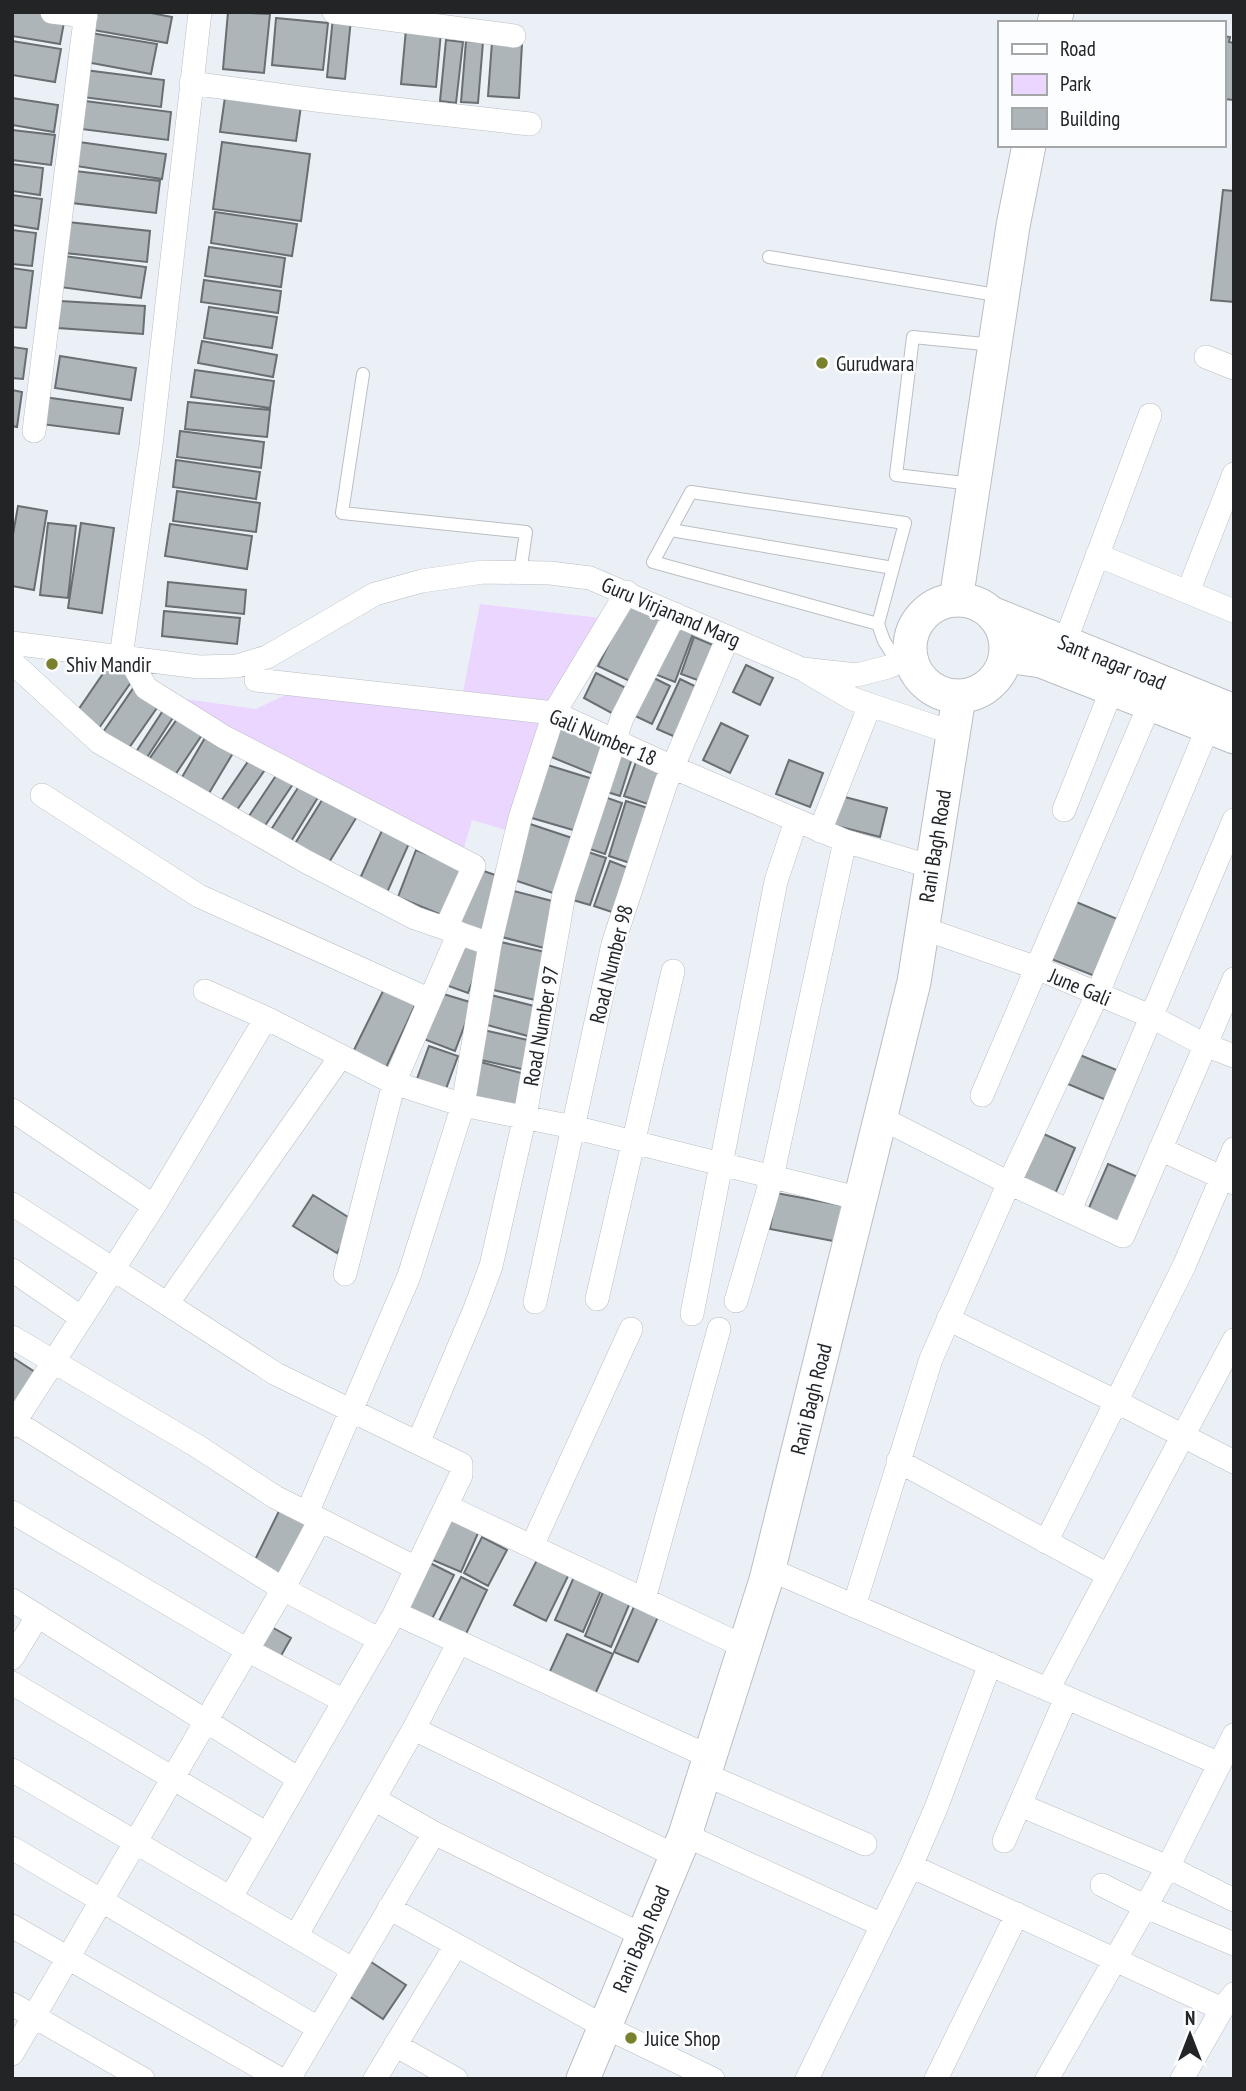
<svg xmlns="http://www.w3.org/2000/svg" width="1246" height="2091" font-family="'PT Sans Narrow',sans-serif">
  <style>
    .green { fill: #ead6ff }
    .building { fill: #aeb5b8; stroke: #686e71; stroke-width: 2 }
    .lines { fill: none; stroke-linecap: round; stroke-linejoin: round }
    .lane-casing { stroke: #babec3; stroke-width: 14 }
    .street-casing { stroke: #babec3; stroke-width: 24 }
    .secondary-casing { stroke: #babec3; stroke-width: 35 }
    .lane { stroke: #fff; stroke-width: 12 }
    .street { stroke: #fff; stroke-width: 23 }
    .secondary { stroke: #fff; stroke-width: 33 }
    .poi-dot { fill: #7a812c; stroke: #fcfdfe; stroke-width: 2.5 }
    .labels { text-anchor: middle; dominant-baseline: central; stroke-width: 5; stroke-linejoin: round; paint-order: stroke }
    .poi-label { font-size: 21px; fill: #232426; stroke: #fcfdfe; text-anchor: start }
    .street-label { font-size: 21px; fill: #232426; stroke: #fcfdfe }
  </style>
  <rect width="100%" height="100%" fill="#ebf0f6"/>
  <!-- green -->
  <path class="green" d="M480,604L609,619L509,831L472,820L461,858L164,696L256,709L310,683L461,702Z"/>
  <!-- building -->
  <path class="building" d="M12,12H34L65,17L60,44L12,36Z
    M96,12H146L172,17L167,43L93,30Z
    M228,12L270,14L264,73L223,69Z
    M333,17L351,19L345,79L327,77Z
    M276,18L328,23L323,70L272,65Z
    M406,29L441,32L436,87L401,84Z
    M91,33L157,44L151,74L86,62Z
    M1223,36L1230,37L1229,42L1234,43V100L1223,99Z
    M446,40L463,42L456,103L440,101Z
    M12,41L61,49L55,82L12,75Z
    M466,41L483,42L478,103L461,102Z
    M492,42L522,44L519,98L488,96Z
    M85,70L164,80L161,107L82,97Z
    M226,90L302,99L296,141L220,132Z
    M12,98L58,105L54,132L12,125Z
    M85,101L171,112L168,140L81,129Z
    M12,130L55,135L51,165L12,160Z
    M79,142L166,154L162,179L76,166Z
    M222,142L310,154L301,221L213,209Z
    M12,164L43,168L40,195L12,191Z
    M75,171L160,181L156,213L72,203Z
    M1223,190L1234,191V302L1211,300Z
    M12,195L42,199L38,229L12,225Z
    M215,212L297,224L292,256L211,243Z
    M68,222L150,231L147,262L65,253Z
    M12,230L36,233L32,266L12,264Z
    M209,247L285,258L281,287L205,276Z
    M64,256L146,267L141,298L60,287Z
    M12,268L33,271L26,328L12,327Z
    M204,280L281,291L278,313L201,302Z
    M60,301L145,306L143,334L58,328Z
    M209,307L277,317L272,348L204,338Z
    M202,341L277,355L273,377L198,363Z
    M12,347L27,349L23,379L12,378Z
    M60,356L136,368L131,400L55,388Z
    M195,370L274,381L270,408L191,397Z
    M12,390L22,392L17,427L12,426Z
    M44,397L123,408L119,434L41,424Z
    M188,402L270,410L267,437L185,429Z
    M180,431L264,442L261,468L177,457Z
    M176,460L260,472L256,499L173,487Z
    M177,491L260,503L256,532L173,521Z
    M18,506L47,511L34,590L12,586V540Z
    M48,523L76,526L68,598L40,595Z
    M81,523L114,528L102,613L68,608Z
    M170,524L252,536L247,569L165,556Z
    M168,582L246,590L244,614L166,606Z
    M630,600L668,619L636,684L598,666Z
    M164,611L240,618L237,644L162,636Z
    M672,622L694,631L675,682L652,673Z
    M694,637L713,645L700,681L681,674Z
    M111,662L134,678L97,731L74,716Z
    M746,665L773,678L760,705L733,692Z
    M596,673L630,690L617,716L584,698Z
    M650,676L670,686L652,724L631,714Z
    M680,679L703,690L680,739L657,729Z
    M134,687L159,705L124,755L99,738Z
    M166,706L176,713L144,762L134,755Z
    M182,712L206,729L171,781L145,765Z
    M556,721L606,742L598,776L544,754Z
    M721,723L748,736L730,773L703,760Z
    M209,731L236,748L205,800L178,784Z
    M617,747L634,752L620,796L604,791Z
    M253,754L269,764L232,817L217,807Z
    M637,759L666,769L654,806L624,796Z
    M789,760L823,773L810,807L776,794Z
    M541,763L596,780L580,832L525,816Z
    M279,771L295,781L260,833L245,822Z
    M301,783L320,794L287,848L267,836Z
    M327,792L361,810L325,869L291,850Z
    M599,795L622,803L605,854L581,846Z
    M841,796L887,808L880,837L833,825Z
    M626,801L654,810L636,865L609,856Z
    M527,823L578,840L559,895L508,878Z
    M384,826L411,839L385,897L357,885Z
    M416,850L463,868L444,916L398,897Z
    M582,850L606,858L590,905L566,898Z
    M610,861L636,871L621,915L594,906Z
    M478,869L504,878L483,938L453,927Z
    M506,889L560,903L548,949L494,935Z
    M1069,899L1122,921L1100,978L1046,957Z
    M461,939L486,946L468,993L443,984Z
    M496,941L550,953L539,1001L485,988Z
    M385,987L417,1001L383,1074L350,1058Z
    M440,993L473,1003L455,1051L421,1038Z
    M487,994L542,1008L535,1038L480,1023Z
    M479,1029L532,1041L526,1070L472,1058Z
    M429,1046L458,1056L443,1097L414,1087Z
    M1075,1053L1124,1073L1111,1102L1063,1082Z
    M473,1060L525,1074L515,1110L467,1099Z
    M1037,1131L1075,1148L1055,1194L1017,1177Z
    M1108,1164L1145,1180L1125,1225L1088,1210Z
    M776,1193L851,1207L844,1243L770,1229Z
    M313,1195L356,1222L337,1253L293,1226Z
    M12,1357L41,1376L12,1405Z
    M282,1505L312,1519L281,1581L252,1566Z
    M450,1510L482,1524L461,1572L428,1558Z
    M482,1537L507,1550L488,1586L464,1573Z
    M540,1554L571,1570L546,1621L514,1605Z
    M426,1561L454,1575L432,1619L404,1606Z
    M577,1570L605,1581L583,1632L555,1620Z
    M461,1577L487,1590L464,1638L437,1625Z
    M605,1587L632,1598L611,1647L585,1636Z
    M637,1600L661,1610L638,1662L614,1652Z
    M268,1625L291,1638L277,1663L253,1650Z
    M567,1634L613,1654L592,1701L546,1680Z
    M362,1956L406,1985L383,2019L340,1990Z"/>
  <g class="lines">
    <defs>
      <path id="lane" d="M769,257L1002,296
        M363,374L342,513L526,532L520,573
        M972,484L896,475L913,337L994,345
        M691,492L905,523L878,624L653,562Z
        M671,530L893,568
        M878,624L884,641L898,663"/>
      <path id="street" d="M52,12L86,16
        M334,12L514,36
        M191,83L323,101L530,124
        M1206,357L1234,368
        M34,431L86,12
        M1097,555L1234,611
        M1188,592L1234,474
        M1065,642L1150,415
        M12,643L199,667L237,666L267,657L375,594L422,581L483,572L550,573L590,578L802,669L857,675L888,667L911,657
        M121,657L151,445L200,12
        M129,658L146,688L224,737L474,866L446,928
        M12,662L99,742L305,861L415,918L490,944
        M807,672L853,699L953,733
        M256,680L554,713L672,767L845,841L932,867
        M42,795L199,896L430,1000
        M1064,810L1112,689
        M820,831L870,705
        M922,928L1037,968L1150,1016L1205,1045L1234,1056
        M205,991L266,1018L394,1083L463,1105L573,1127L861,1199
        M982,1095L1150,704
        M12,1110L154,1206
        M881,1118L1009,1183L1123,1236L1234,979
        M1160,1149L1234,1183
        M12,1204L276,1374L461,1464V1475L395,1613L231,1897
        M1070,1210L1234,820
        M12,1270L82,1318
        M345,1274L394,1083L459,933
        M597,1299L673,971
        M736,1301L772,1177L845,841
        M535,1302L613,944L666,783L728,637
        M167,1304L341,1056
        M692,1314L776,881L796,821
        M948,1319L1115,1401L1234,1462
        M12,1337L197,1446L275,1497L416,1568
        M12,1420L283,1589L380,1640
        M12,1426L154,1206L266,1018
        M418,1443L475,1309L491,1266L525,1116L564,894L622,718L675,614
        M898,1461L1108,1575
        M446,1506L745,1647
        M12,1512L247,1650L344,1701
        M307,1513L409,1276L463,1105L490,944L520,818L554,713L627,592
        M1046,1542L1184,1266L1234,1149
        M532,1546L631,1329
        M769,1569L1220,1764
        M644,1599L719,1329
        M12,1600L299,1779
        M854,1606L931,1359L1009,1183L1097,995L1208,727
        M395,1613L710,1757
        M12,1658L37,1617
        M12,1683L267,1834
        M1048,1689L1234,1340
        M414,1729L676,1856
        M12,1770L352,1969
        M704,1774L865,1844
        M374,1799L434,1833L642,1935
        M1020,1805L1168,1867L1234,1900
        M685,1835L882,1925
        M1004,1841L1066,1698
        M12,1848L318,2028
        M911,1866L1222,2009L1234,1994
        M1102,1885L1146,1907L1234,1944
        M389,1908L605,2027L713,2079
        M12,1926L280,2079
        M296,1936L416,1725L459,1642
        M12,2004L143,2079
        M395,2045L456,2079
        M12,2054L283,1589L320,1520
        M289,2079L434,1833
        M375,2079L456,1945
        M807,2079L911,1866L936,1808L990,1664
        M936,2079L1017,1914
        M1047,2079L1168,1867L1234,1735
        M1182,2079L1222,2009"/>
      <path id="secondary" d="M1054,23L1057,12
        M910 648a48 48 0 1 1 96 0a48 48 0 1 1-96 0Z
        M956,600L1013,226L1029,145
        M991,613L1234,711
        M1006,656L1041,661L1234,737
        M583,2079L685,1835L766,1580L914,982L959,697"/>
    </defs>
    <!-- lane casing -->
    <use href="#lane" class="lane-casing"/>
    <!-- street casing -->
    <use href="#street" class="street-casing"/>
    <!-- secondary casing -->
    <use href="#secondary" class="secondary-casing"/>
    <!-- lane -->
    <use href="#lane" class="lane"/>
    <!-- street -->
    <use href="#street" class="street"/>
    <!-- secondary -->
    <use href="#secondary" class="secondary"/>
  </g>
  <!-- markers -->
  <g class="poi-dot">
    <circle cx="822" cy="363" r="7"/>
    <circle cx="52" cy="664" r="7"/>
    <circle cx="631" cy="2038" r="7"/>
  </g>
  <g class="labels">
    <!-- poi labels -->
    <g class="poi-label">
      <text x="836" y="363">Gurudwara</text>
      <text x="66" y="664">Shiv Mandir</text>
      <text x="645" y="2038">Juice Shop</text>
    </g>
    <!-- street labels -->
    <g class="street-label">
      <text transform="translate(671 612) rotate(23)">Guru Virjanand Marg</text>
      <text transform="translate(1112 662) rotate(22)">Sant nagar road</text>
      <text transform="translate(603 737) rotate(23)">Gali Number 18</text>
      <text transform="translate(935 846) rotate(-81)">Rani Bagh Road</text>
      <text transform="translate(611 964) rotate(-76)">Road Number 98</text>
      <text transform="translate(1080 987) rotate(23)">June Gali</text>
      <text transform="translate(541 1026) rotate(-80)">Road Number 97</text>
      <text transform="translate(811 1399) rotate(-76)">Rani Bagh Road</text>
      <text transform="translate(641 1939) rotate(-67)">Rani Bagh Road</text>
    </g>
  </g>
  <!-- border -->
  <rect width="1246" height="2091" fill="none" stroke="#232426" stroke-width="28"/>
  <!-- legend -->
  <rect x="998" y="21" width="228" height="126" fill="#fcfdfe" stroke="#a5a6a8" stroke-width="2"/>
  <rect x="1012" y="44" width="35" height="10" fill="#ffffff" stroke="#a5a6a8" stroke-width="2"/>
  <text x="1060" y="56" font-size="21" fill="#232426">Road</text>
  <rect x="1012" y="74" width="35" height="21" fill="#ead6ff" stroke="#a5a6a8" stroke-width="2"/>
  <text x="1060" y="91" font-size="21" fill="#232426">Park</text>
  <rect x="1012" y="108" width="35" height="21" fill="#aeb5b8" stroke="#a5a6a8" stroke-width="2"/>
  <text x="1060" y="126" font-size="21" fill="#232426">Building</text>
  <!-- north arrow -->
  <g transform="translate(1190 2035)" stroke="#fcfdfe" stroke-width="5" paint-order="stroke">
  <path d="M0-5L12 26L0 18L-12 26Z" fill="#232426"/>
  <text y="-10" font-size="19" font-weight="bold" text-anchor="middle" fill="#232426">N</text>
  </g>
</svg>
